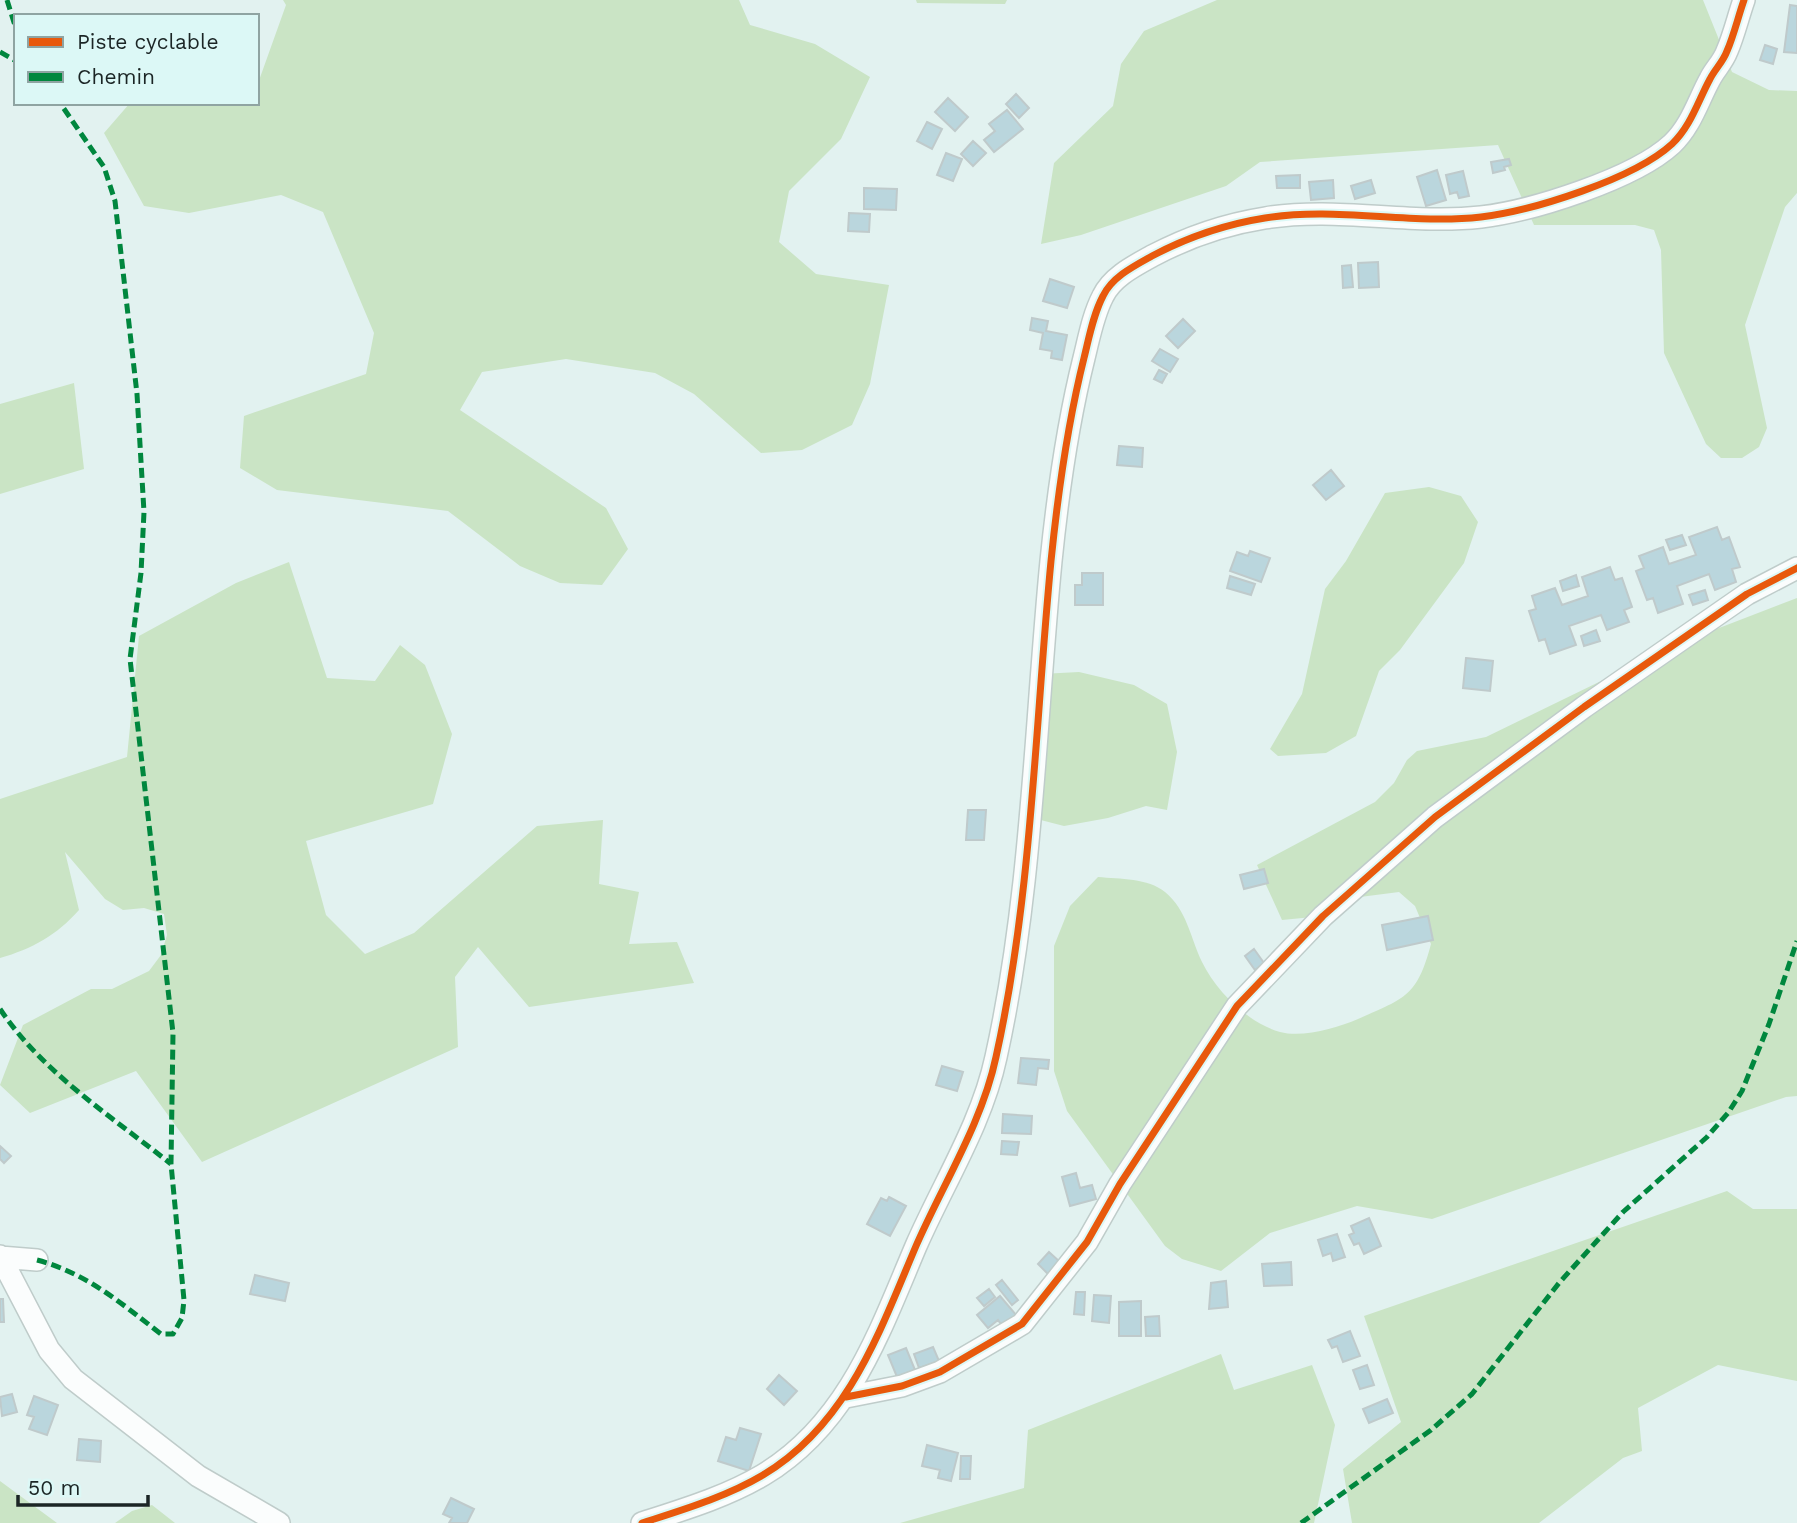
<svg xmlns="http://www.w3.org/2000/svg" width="1797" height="1523" font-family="'Work Sans',sans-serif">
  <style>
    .green { fill: #cae4c5 }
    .building { fill: #bad6dd; stroke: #bfcacb; stroke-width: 2 }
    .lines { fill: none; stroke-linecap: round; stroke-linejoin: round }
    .minor-casing { stroke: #bfccca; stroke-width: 24 }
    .minor { stroke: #fbfdfd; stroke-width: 21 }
    .quiet { stroke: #00873e; stroke-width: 5; stroke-dasharray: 10 5; stroke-linecap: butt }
    .cycleway-casing { stroke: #dcf8f6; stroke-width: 11 }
    .cycleway { stroke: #e8590c; stroke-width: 7 }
  </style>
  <rect width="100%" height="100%" fill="#e2f2f0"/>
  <!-- green -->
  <path class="green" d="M283,0H739L750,25L815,44L870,77L841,139L789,191L779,242L816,274L889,285L870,384L852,425L802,450L761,453L694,394L655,373L566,359L482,372L460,410L606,508L628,549L602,585L560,583L520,566L448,511L277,490L240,468L244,416L366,374L374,333L323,212L281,195L189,213L144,206L104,133L130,103H257V86L286,5Z
    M916,0H1007L1005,4L917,3Z
    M1217,0H1703L1732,72L1769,90L1797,91V193L1785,207L1745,325L1767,428L1759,447L1742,458H1721L1706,444L1664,353L1661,250L1654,230L1635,225H1534L1498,145L1260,162L1226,186L1081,235L1041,244L1054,163L1113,106L1121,64L1144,31Z
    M74,383L84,469L0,494V404Z
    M1429,487L1461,496L1478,522L1464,563L1400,650L1379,671L1356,736L1326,753L1278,756L1270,749L1302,694L1325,589L1346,561L1385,493Z
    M289,562L327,678L375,681L400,645L425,665L452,734L433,804L306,841L326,915L365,954L414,933L537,826L603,820L599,884L639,892L629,944L677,942L694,983L529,1007L478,947L455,977L458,1047L202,1162L136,1071L30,1113L0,1085L23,1025L91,989H112L149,971L161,955L167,935L164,914L144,908L123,910L105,899L65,852L79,910C57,935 32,949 0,958V799L127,757L139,636L236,583Z
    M1797,598V1096L1786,1097L1432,1219L1357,1206L1270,1233L1221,1271L1182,1259L1165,1246L1067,1111L1054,1071V946L1070,906L1098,877C1120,879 1148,878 1165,892C1187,910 1190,937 1202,962C1216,991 1248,1023 1280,1032C1303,1038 1337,1028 1358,1019C1405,998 1417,997 1431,944L1415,906L1399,892L1360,897L1323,916L1282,920L1257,865L1375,802L1394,783L1407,760L1417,751L1486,737L1675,645Z
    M1079,672L1134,685L1167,704L1177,752L1167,810L1146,806L1108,818L1064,826L1029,817L1041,674Z
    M1727,1191L1753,1209H1797V1381L1718,1365L1638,1408L1642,1451L1623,1458L1539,1523H1352L1343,1469L1401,1422L1364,1316Z
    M1221,1354L1234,1390L1312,1365L1335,1425L1314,1523H900L1024,1488L1028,1430Z
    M0,1481L57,1523H0Z
    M152,1505L175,1523H115L132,1511Z"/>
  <!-- building -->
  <path class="building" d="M1790,5L1797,6V53L1784,52Z
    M1765,45L1777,49L1773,64L1760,60Z
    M1016,94L1029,108L1019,118L1006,104Z
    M948,98L968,117L955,131L935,112Z
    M1007,110L1023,129L994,152L984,140L995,131L989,124Z
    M927,122L942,129L932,149L917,141Z
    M973,141L986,153L973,166L961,154Z
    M946,153L962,159L953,181L937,175Z
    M1509,159L1511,165L1504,167L1505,170L1493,173L1491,162Z
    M1437,170L1446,200L1426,206L1417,177Z
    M1463,171L1469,196L1459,198L1457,192L1450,194L1446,175Z
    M1300,175V188H1277L1276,176Z
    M1333,180L1334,198L1311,200L1309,182Z
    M1371,180L1375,193L1355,199L1351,186Z
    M864,188L897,189L896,210L864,209Z
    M849,213L870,214L869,232L848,231Z
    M1378,262L1379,287L1359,288L1358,263Z
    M1351,265L1353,287L1343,288L1342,266Z
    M1050,279L1074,287L1067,308L1043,301Z
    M1032,318L1048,321L1046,331L1067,335L1062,360L1051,358L1052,351L1040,349L1043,333L1030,330Z
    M1183,319L1195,331L1178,348L1166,336Z
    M1160,349L1178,359L1170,372L1152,361Z
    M1159,370L1167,374L1162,383L1154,379Z
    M1119,446L1143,448L1142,467L1117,465Z
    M1331,470L1344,486L1326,500L1313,485Z
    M1717,527L1722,540L1729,537L1740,567L1732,569L1736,582L1715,590L1709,574L1677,586L1683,604L1658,613L1653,598L1647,600L1636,571L1644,568L1639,556L1663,547L1669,564L1696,555L1689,537Z
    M1682,535L1686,545L1670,550L1666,540Z
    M1250,551L1270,558L1261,582L1230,571L1237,552L1248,556Z
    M1610,567L1615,580L1622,578L1632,607L1624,610L1629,622L1607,630L1601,615L1569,626L1576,645L1550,654L1545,639L1539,641L1529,611L1536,609L1532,596L1555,588L1562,605L1588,596L1582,577Z
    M1082,573H1103V605H1075V585H1082Z
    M1576,575L1579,586L1563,591L1560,581Z
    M1230,576L1255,584L1251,595L1227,588Z
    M1705,590L1708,600L1693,605L1689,595Z
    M1596,630L1600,641L1584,646L1581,636Z
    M1466,658L1493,661L1490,691L1463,688Z
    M968,810H986L984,840H966Z
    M1264,869L1268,883L1244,889L1240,875Z
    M1428,916L1433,940L1387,950L1382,925Z
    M1254,949L1264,963L1255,970L1245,956Z
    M1021,1058L1049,1060L1048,1069L1038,1068L1036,1085L1018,1083Z
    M942,1066L963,1072L957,1091L936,1085Z
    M1003,1114L1032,1116L1031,1134L1002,1133Z
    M1002,1141L1019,1142L1017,1155L1001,1154Z
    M0,1146L11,1156L4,1163L0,1159Z
    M1076,1173L1080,1188L1092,1185L1096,1199L1070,1206L1062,1177Z
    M889,1197L906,1206L890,1236L867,1224L881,1198L887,1201Z
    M1369,1218L1381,1246L1364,1254L1359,1243L1354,1245L1349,1235L1354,1233L1351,1226Z
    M1337,1234L1345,1257L1333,1261L1331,1253L1323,1256L1318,1240Z
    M1049,1252L1060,1262L1048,1274L1038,1264Z
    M1291,1262L1292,1285L1264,1286L1262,1264Z
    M255,1275L289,1283L285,1301L250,1294Z
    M1002,1280L1018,1300L1012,1305L996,1285Z
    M1226,1281L1228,1307L1209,1309L1211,1283Z
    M989,1289L995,1297L984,1306L977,1298Z
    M1076,1292H1085L1084,1315L1074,1314Z
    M1094,1295L1111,1296L1109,1323L1092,1321Z
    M1000,1296L1017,1316L1003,1327L998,1320L988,1328L977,1315Z
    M0,1299H3L4,1322H0Z
    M1141,1301V1336H1119V1302Z
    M1159,1316L1160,1336H1146L1145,1317Z
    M1350,1331L1360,1356L1343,1362L1337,1346L1332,1348L1328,1340Z
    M933,1347L939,1361L919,1368L914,1354Z
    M906,1348L915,1370L897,1377L888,1355Z
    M1367,1365L1374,1385L1360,1389L1353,1370Z
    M779,1375L797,1391L784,1405L767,1389Z
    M12,1394L17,1412L2,1416L0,1397Z
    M34,1396L58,1405L47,1435L29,1429L34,1417L27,1415Z
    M1387,1399L1393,1413L1369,1423L1363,1409Z
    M740,1428L761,1434L749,1471L718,1461L726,1437L736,1440Z
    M79,1439L101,1441L100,1462L77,1460Z
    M927,1445L958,1453L951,1481L938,1478L940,1470L922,1466Z
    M961,1456H971L970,1479H960Z
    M451,1498L474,1509L467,1523H449L452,1518L443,1514Z"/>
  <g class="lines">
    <defs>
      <path id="minor" d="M0,1256L49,1350L73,1379L198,1476L279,1523
        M0,1257L37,1260
        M846,1397L902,1386L940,1372L1022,1324L1087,1242L1120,1184L1237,1006L1323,916L1435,817L1584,707L1747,594L1797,568
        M642,1523C682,1510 726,1497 763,1475C848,1424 879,1333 916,1246C943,1184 982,1123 996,1057C1032,895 1035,726 1051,561C1058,492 1067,426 1084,358C1089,338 1093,315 1103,296C1112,277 1134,266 1152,256C1186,238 1227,224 1265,218C1336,206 1409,225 1481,217C1532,211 1634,179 1672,144C1691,126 1698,101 1710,79C1715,69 1723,62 1727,51C1734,35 1738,17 1744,0"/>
    </defs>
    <!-- minor casing -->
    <use href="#minor" class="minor-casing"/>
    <!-- minor -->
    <use href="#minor" class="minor"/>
    <!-- quiet -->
    <path class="quiet" d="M7,0L16,29
      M0,52L16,61
      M0,1009C43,1073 111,1116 171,1164
      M37,1260C86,1273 121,1303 161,1334H173L182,1318L184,1300L171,1164L173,1033L130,659L141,573L144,512L137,394L115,201L104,167L60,103
      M1301,1523L1431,1430L1472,1394L1559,1283L1623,1212L1707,1137L1728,1113L1742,1091L1769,1024L1797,941"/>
    <defs>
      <path id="cycleway" d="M846,1397L902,1386L940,1372L1022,1324L1087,1242L1120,1184L1237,1006L1323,916L1435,817L1584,707L1747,594L1797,568
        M642,1523C682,1510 726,1497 763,1475C848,1424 879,1333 916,1246C943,1184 982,1123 996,1057C1032,895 1035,726 1051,561C1058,492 1067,426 1084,358C1089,338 1093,315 1103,296C1112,277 1134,266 1152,256C1186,238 1227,224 1265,218C1336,206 1409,225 1481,217C1532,211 1634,179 1672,144C1691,126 1698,101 1710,79C1715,69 1723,62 1727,51C1734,35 1738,17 1744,0"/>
    </defs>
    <!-- cycleway casing -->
    <use href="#cycleway" class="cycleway-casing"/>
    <!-- cycleway -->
    <use href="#cycleway" class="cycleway"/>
  </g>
  <!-- legend -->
  <rect x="14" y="14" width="245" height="91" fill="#dcf8f6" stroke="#8fa4a2" stroke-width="2"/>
  <rect x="28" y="37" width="35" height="10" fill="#e8590c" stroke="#8fa4a2" stroke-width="2"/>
  <text x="77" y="49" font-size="21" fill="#1b2525">Piste cyclable</text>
  <rect x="28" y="72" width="35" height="10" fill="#00873e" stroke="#8fa4a2" stroke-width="2"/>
  <text x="77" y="84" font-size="21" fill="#1b2525">Chemin</text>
  <!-- scale -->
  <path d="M18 1495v10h130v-10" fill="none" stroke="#1b2525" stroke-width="3.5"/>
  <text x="28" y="1495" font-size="21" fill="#1b2525" stroke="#dcf8f6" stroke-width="5" paint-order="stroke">50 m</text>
</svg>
